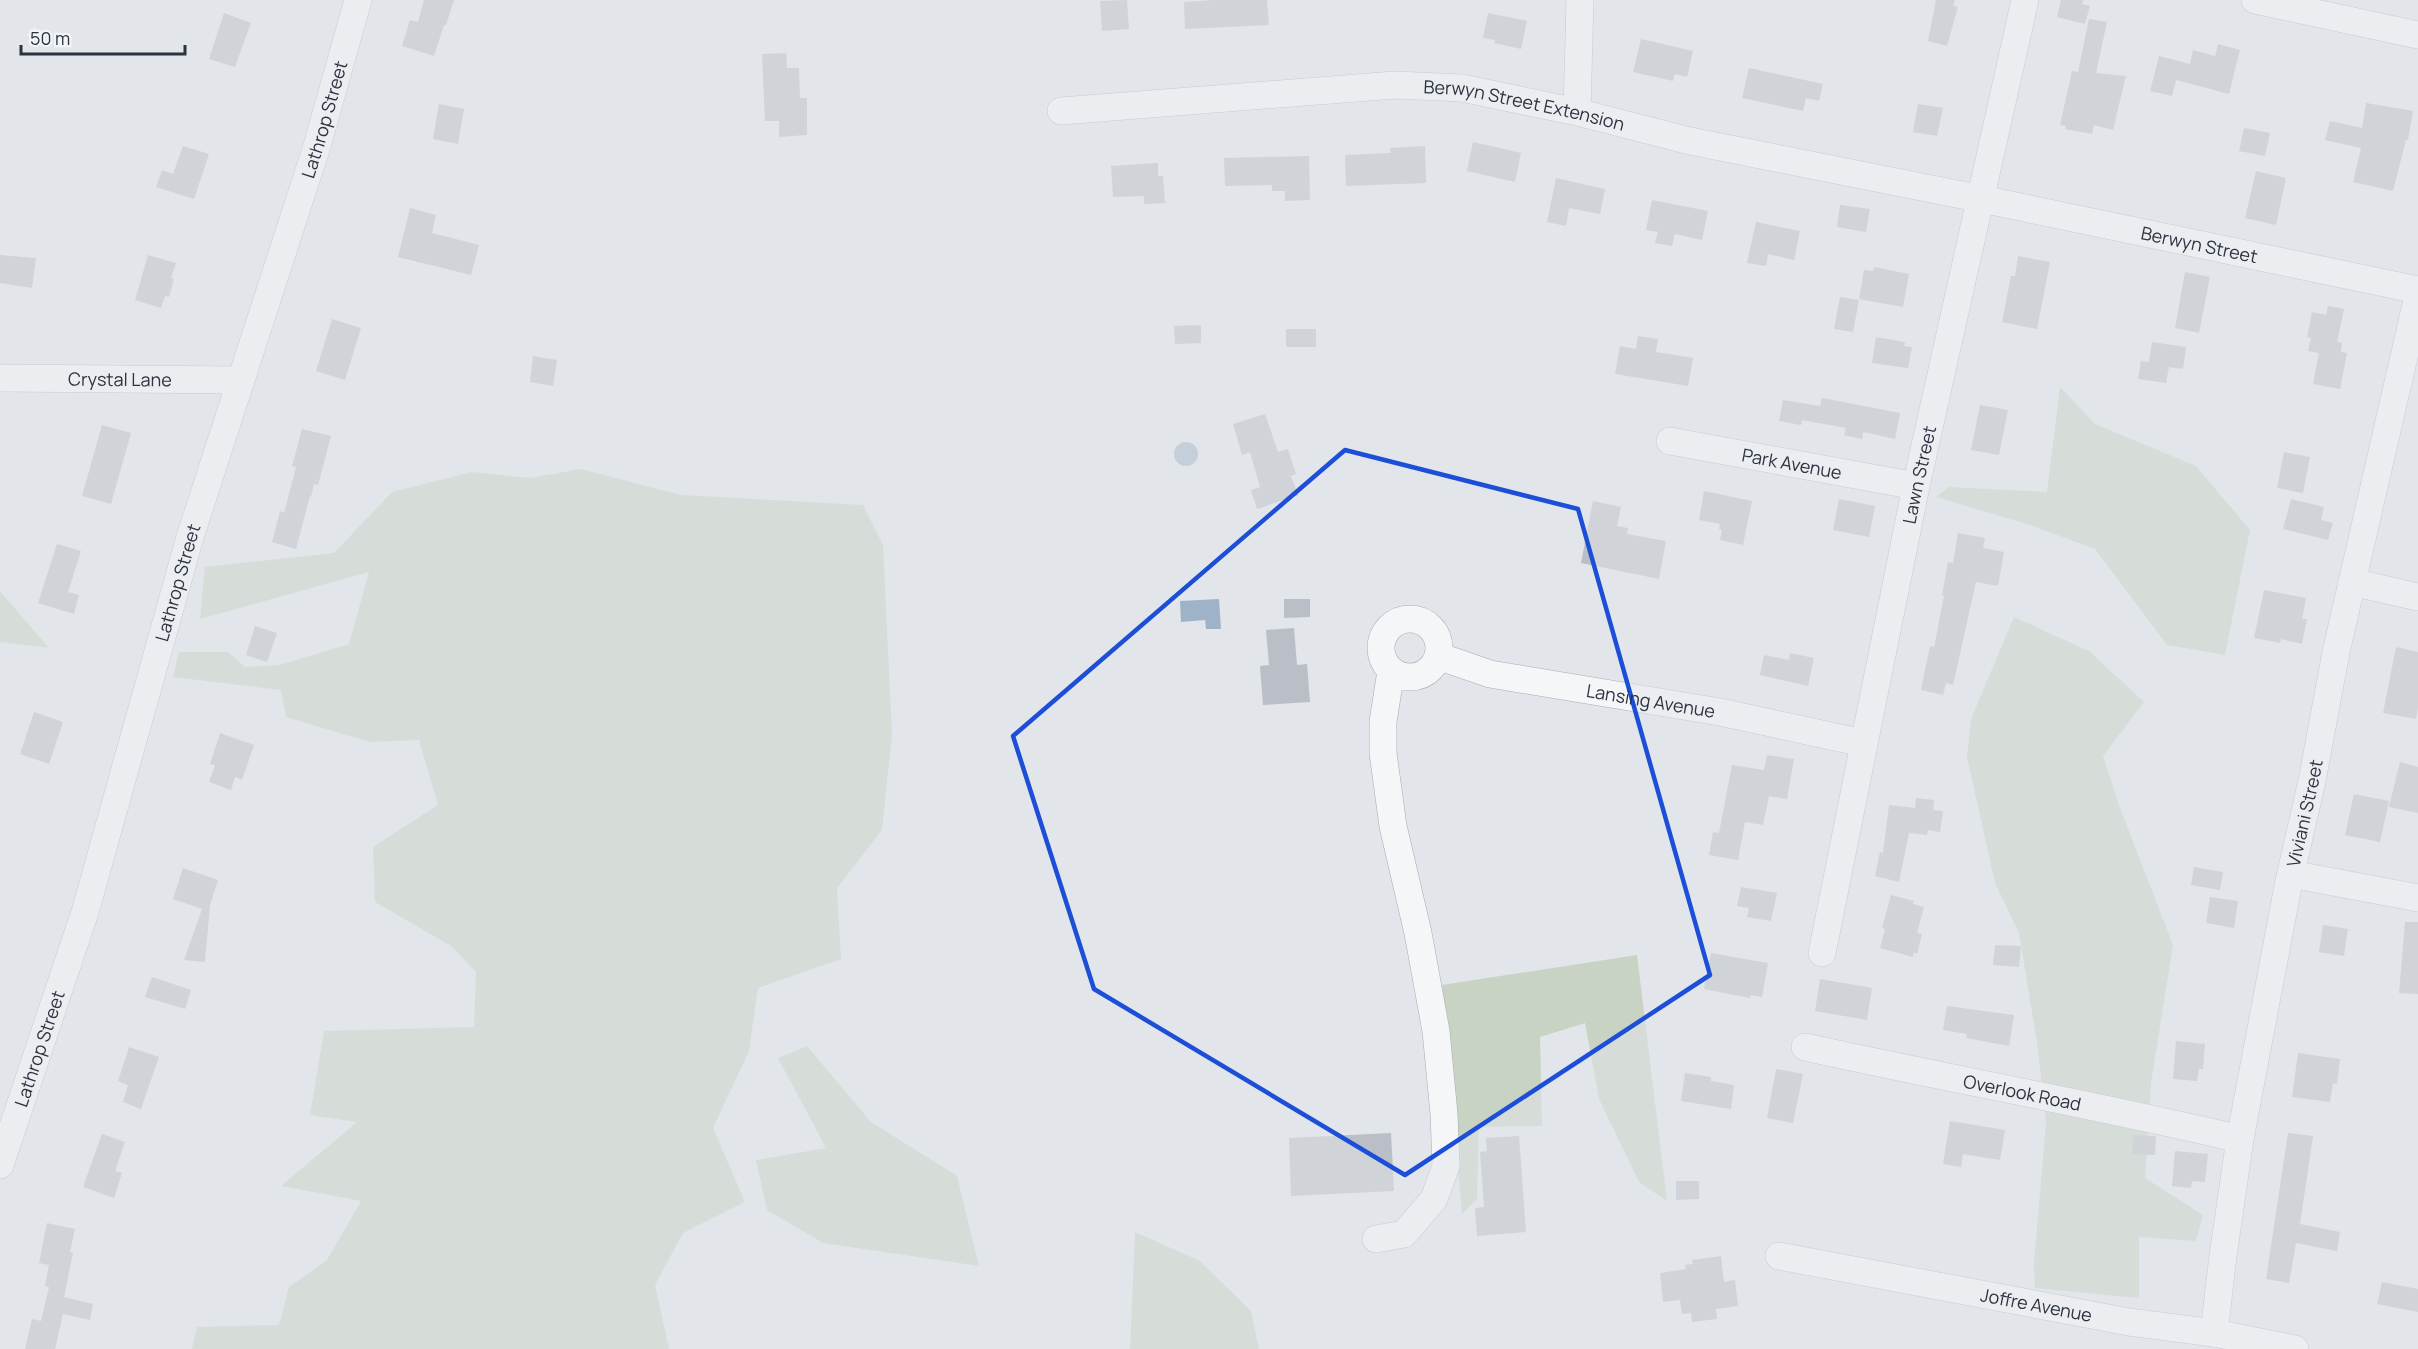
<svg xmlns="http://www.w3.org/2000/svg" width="2418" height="1349" font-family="Manrope,sans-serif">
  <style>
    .green { fill: #c8d3c4 }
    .water { fill: #9fb3c8 }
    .building { fill: #babec6 }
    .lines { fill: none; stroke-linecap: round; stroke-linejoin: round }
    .minor-casing { stroke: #a7acb4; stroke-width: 28 }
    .minor { stroke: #f5f6f8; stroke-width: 27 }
    .marked { fill: none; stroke: #1d4ed8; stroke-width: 4.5; stroke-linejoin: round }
    .labels { text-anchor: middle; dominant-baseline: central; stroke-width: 6; stroke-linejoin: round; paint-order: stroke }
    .street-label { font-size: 18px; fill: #2b3341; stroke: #f2f4f7 }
  </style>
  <rect width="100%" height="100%" fill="#e2e5ea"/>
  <!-- green -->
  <path class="green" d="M2060,387L2095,424L2196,466L2250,530L2225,655L2167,645L2095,549L2030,525L1936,497L1949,487L2047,492Z
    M581,469L681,495L863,505L883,545L892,735L882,830L837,888L841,959L758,988L749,1051L713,1128L745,1202L683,1233L655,1285L669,1349H192L197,1327L279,1325L289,1287L327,1260L361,1201L281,1186L357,1122L310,1115L324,1031L474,1027L476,972L451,946L375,902L373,847L438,805L419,740L370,742L286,717L281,690L173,677L179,652H228L245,667L280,665L349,644L369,572L200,619L205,567L334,553L392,492L472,472L530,478Z
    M0,591L49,648L0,642Z
    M2014,617L2089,651L2144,702L2103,756L2119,805L2173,945L2151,1083L2145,1178L2203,1215L2196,1241L2139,1237V1298L2035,1288L2034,1263L2046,1122L2037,1043L2019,933L1995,883L1967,757L1971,719Z
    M1637,955L1667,1201L1639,1182L1599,1099L1585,1023L1540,1037L1542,1126L1479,1127L1477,1199L1462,1214L1442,985Z
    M807,1046L871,1122L957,1176L979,1266L823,1243L767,1210L756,1160L826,1148L778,1058Z
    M1135,1232L1200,1261L1251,1311L1259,1349H1130Z"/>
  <!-- water -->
  <path class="water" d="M1174 454a12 12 0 1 1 24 0a12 12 0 1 1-24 0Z
    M1219,599L1221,629H1206L1205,620L1181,622L1180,601Z"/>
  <!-- building -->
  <path class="building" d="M424,0H454L446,25H444L434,56L402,46L410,20L418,22Z
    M1127,0L1129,29L1102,31L1100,1Z
    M1213,0H1267L1269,25L1185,29L1184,2Z
    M1936,0H1955L1953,6L1958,7L1947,46L1928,41Z
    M2061,0H2083L2082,4L2090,6L2085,24L2057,17Z
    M224,13L251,23L235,67L209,59Z
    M1488,13L1527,21L1521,49L1494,43L1495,40L1483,38Z
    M2089,19L2107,22L2096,73L2126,76L2113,130L2094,125L2092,134L2065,129L2066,126L2060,125L2072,71L2078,72Z
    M1641,39L1693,51L1687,77L1675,74L1673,81L1633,72Z
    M2218,44L2240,50L2229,94L2176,80L2172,96L2150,91L2159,56L2190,64L2193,50L2215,56Z
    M786,53L787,68H799L800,98H807V135L779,137V121H765L762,54Z
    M1749,68L1823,84L1819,101L1806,98L1803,111L1742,98Z
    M2366,103L2413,111L2408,140H2406L2393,191L2353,182L2361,148L2325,140L2330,121L2362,128Z
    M439,104L464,109L458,144L433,139Z
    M1918,104L1943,108L1937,136L1913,132Z
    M2244,128L2270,133L2265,156L2239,151Z
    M1473,142L1521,153L1515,182L1467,171Z
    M183,146L209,154L194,199L156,187L162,170L173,174Z
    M1425,146L1426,183L1346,186L1345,155L1391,153L1390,148Z
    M1309,156L1310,200L1285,201V191H1272V185L1225,186L1224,158Z
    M1158,163V176H1163L1165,203L1144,204V196L1113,197L1111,166Z
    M2256,171L2286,178L2276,225L2245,218Z
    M1556,178L1605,189L1600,214L1569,208L1566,226L1547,222Z
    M1652,200L1708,211L1702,240L1675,234L1672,246L1655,243L1658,232L1646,230Z
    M1840,205L1870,209L1866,232L1837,227Z
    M410,208L436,215L432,233L479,245L471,275L398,257Z
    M1756,222L1800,231L1794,260L1768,254L1766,266L1747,263Z
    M0,255L36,258L32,288L0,283Z
    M148,255L176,263L171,278L174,279L169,297L165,296L161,308L135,300Z
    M2018,256L2050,262L2037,329L2002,322L2011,276H2015Z
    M1874,267L1909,274L1903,307L1859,299L1864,270L1873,271Z
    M2185,272L2210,277L2199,333L2175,328Z
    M1840,297L1859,300L1853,332L1834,329Z
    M2328,306L2344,309L2337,342L2342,343L2341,352L2347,353L2340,389L2313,384L2319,353L2308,351L2311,338L2307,337L2312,312L2326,315Z
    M332,319L361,328L345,380L316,371Z
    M1201,325V343L1175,344L1174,326Z
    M1286,329H1316V347H1286Z
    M1638,336L1658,339L1656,352L1693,358L1688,386L1615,374L1620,346L1636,349Z
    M1876,337L1905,342L1904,346L1912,347L1908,368L1872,363Z
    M2152,342L2186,347L2183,369L2169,367L2166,383L2138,379L2141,361L2149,362Z
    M533,356L557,360L553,386L530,382Z
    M1822,398L1900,413L1895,439L1863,432L1862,439L1844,435L1846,428L1802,420L1801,425L1779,421L1783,400L1820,406Z
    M1980,405L2008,410L1999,455L1971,450Z
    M1265,414L1278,452L1288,449L1296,474L1291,476L1298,495L1257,509L1251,490L1260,487L1250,452L1242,455L1233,424Z
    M102,425L131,433L111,504L82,496Z
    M302,429L331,436L318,485L314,484L311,497L310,496L296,549L272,542L280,511L284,513L296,467L292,466Z
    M2284,452L2310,457L2303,493L2277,488Z
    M1704,491L1752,501L1743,545L1720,540L1722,530L1719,529L1720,524L1699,520Z
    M1839,499L1875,506L1869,537L1833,530Z
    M2291,499L2324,507L2321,520L2333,523L2328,540L2283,529Z
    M1593,501L1621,507L1617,526L1628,528L1627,534L1666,541L1659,579L1581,563Z
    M1958,533L1985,538L1983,548L2004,552L1998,586L1976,582L1953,685L1946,683L1943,695L1921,690L1930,646L1934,647L1944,596L1942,595L1948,562L1953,563Z
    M57,544L81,551L68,592L79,595L74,614L38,603Z
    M2264,590L2306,598L2302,619H2307L2302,644L2281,639L2280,643L2254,638Z
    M1284,599H1310V617L1284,618Z
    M255,626L277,633L267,662L246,655Z
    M1294,628L1297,665L1307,664L1310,702L1263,705L1260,666L1269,665L1266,630Z
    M2396,647L2418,652V707L2416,719L2383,713Z
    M1790,653L1814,658L1808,686L1760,675L1764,655L1789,660Z
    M34,712L63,722L49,764L20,754Z
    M220,733L254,745L242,780L235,777L231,790L209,782L215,765L210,764Z
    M1767,755L1794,759L1787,799L1769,796L1763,825L1745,822L1738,860L1709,855L1713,832L1719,833L1732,765L1764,770Z
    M2400,762L2418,767V813L2389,807Z
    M2354,794L2389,801L2380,842L2345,835Z
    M1916,798L1934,800L1933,810L1943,811L1940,832L1928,830L1927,835L1909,833L1899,882L1875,876L1880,852L1883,853L1889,805L1915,808Z
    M2194,867L2223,872L2220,890L2191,885Z
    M183,868L218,880L210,905L205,962L184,960L202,909L173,899Z
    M1741,887L1777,893L1771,921L1747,917L1749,908L1737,906Z
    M1891,895L1914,901L1913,904L1924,907L1917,933L1922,934L1917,954L1914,952L1913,957L1880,948L1885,929L1882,928Z
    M2210,897L2238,901L2234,928L2206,923Z
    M2405,922H2418V994L2399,993Z
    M2323,925L2348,929L2344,956L2319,952Z
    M1995,945L2021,946L2019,967L1993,965Z
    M1711,953L1768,963L1762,997L1751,995L1750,998L1704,989Z
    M152,977L191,990L185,1009L145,997Z
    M1820,979L1872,988L1867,1020L1815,1011Z
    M1947,1006L2014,1015L2009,1046L1966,1038L1967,1034L1943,1030Z
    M2176,1041L2205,1044L2203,1069H2199L2197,1081L2173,1079Z
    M129,1047L159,1057L141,1109L123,1102L128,1085L118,1081Z
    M2298,1053L2340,1059L2337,1084L2333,1083L2330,1102L2292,1097Z
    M1776,1069L1803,1074L1793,1123L1767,1118Z
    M1685,1073L1711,1077V1081L1734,1085L1731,1109L1681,1101Z
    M1950,1121L2005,1130L2000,1160L1963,1154L1961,1167L1943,1164Z
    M1391,1133L1394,1191L1291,1196L1289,1138Z
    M2288,1133L2313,1136L2300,1224L2340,1232L2337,1251L2296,1243L2289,1283L2266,1279Z
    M102,1134L125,1142L115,1171L122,1173L114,1198L83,1187Z
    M2133,1135L2156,1136L2155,1155L2132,1154Z
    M1519,1136L1526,1232L1477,1236L1475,1208L1484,1207L1480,1152L1487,1151L1486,1138Z
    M2175,1151L2208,1154L2205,1182L2192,1181L2191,1188L2172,1186Z
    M1676,1181H1699V1199L1676,1200Z
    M47,1223L75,1229L70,1252L73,1253L64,1297L93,1304L90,1320L63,1314L55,1349H25L32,1319L41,1321L49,1287L45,1286L49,1265L39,1263Z
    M1721,1256L1724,1282L1735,1280L1738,1306L1716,1309L1717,1319L1692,1322L1691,1313L1682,1314L1680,1300L1663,1302L1660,1273L1686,1269L1685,1265L1693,1264L1692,1260Z
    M2382,1282L2418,1289V1312L2377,1304Z"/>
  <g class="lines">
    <defs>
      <g id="minor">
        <path d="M2255,0L2418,35"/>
        <path id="s1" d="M1061,111L1395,85L1462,88L1577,112L1690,141L1982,199L2418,290"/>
        <path d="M1577,112L1580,0"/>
        <path id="s2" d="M0,378L241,380"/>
        <path id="s3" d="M1670,441L1916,486"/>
        <path d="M2352,582L2418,597"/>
        <circle cx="1410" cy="648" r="29"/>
        <path id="s4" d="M1438,656L1490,674L1720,712L1863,743"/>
        <path d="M2291,874L2418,898"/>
        <path id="s5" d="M1822,953L1916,486L2025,0"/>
        <path id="s6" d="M1805,1047C1950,1079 2096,1105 2240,1139"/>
        <path id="s7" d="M0,1165L85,912L190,537L317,146L358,0"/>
        <path d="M1376,1239L1404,1234L1434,1199L1446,1166L1444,1114L1436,1031L1418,933L1393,826L1383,753V722L1391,671"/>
        <path id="s8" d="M1779,1256L2129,1322L2214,1333L2295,1349"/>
        <path id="s9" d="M2214,1333L2223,1256L2240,1139L2289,881L2312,781L2336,652L2418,296"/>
      </g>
    </defs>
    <!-- minor casing -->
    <use href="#minor" class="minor-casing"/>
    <!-- minor -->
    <use href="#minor" class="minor"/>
  </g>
  <!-- marked area -->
  <path d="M0 0H2418V1349H0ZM1345,450L1578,509L1710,975L1405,1175L1094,989L1013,736Z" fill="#e2e5ea" fill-opacity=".55" fill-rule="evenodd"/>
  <path class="marked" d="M1345,450L1578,509L1710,975L1405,1175L1094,989L1013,736Z"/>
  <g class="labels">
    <!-- street labels -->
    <g class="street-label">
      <text stroke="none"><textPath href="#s1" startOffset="466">Berwyn Street Extension</textPath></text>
      <text stroke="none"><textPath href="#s7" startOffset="1095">Lathrop Street</textPath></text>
      <text stroke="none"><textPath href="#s1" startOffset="1156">Berwyn Street</textPath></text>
      <text stroke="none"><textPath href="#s2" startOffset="120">Crystal Lane</textPath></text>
      <text stroke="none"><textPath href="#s3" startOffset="124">Park Avenue</textPath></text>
      <text stroke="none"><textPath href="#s5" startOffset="488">Lawn Street</textPath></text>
      <text stroke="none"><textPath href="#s7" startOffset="609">Lathrop Street</textPath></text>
      <text stroke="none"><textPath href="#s4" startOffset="218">Lansing Avenue</textPath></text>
      <text stroke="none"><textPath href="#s9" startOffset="528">Viviani Street</textPath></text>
      <text stroke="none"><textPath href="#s7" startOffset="123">Lathrop Street</textPath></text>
      <text stroke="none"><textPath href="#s6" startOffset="222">Overlook Road</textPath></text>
      <text stroke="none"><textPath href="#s8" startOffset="262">Joffre Avenue</textPath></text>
    </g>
  </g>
  <!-- scale -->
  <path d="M21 45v9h164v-9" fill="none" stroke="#2b3341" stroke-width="3"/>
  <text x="30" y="45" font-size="18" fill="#2b3341" stroke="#f2f4f7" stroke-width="4.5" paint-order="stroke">50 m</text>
</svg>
